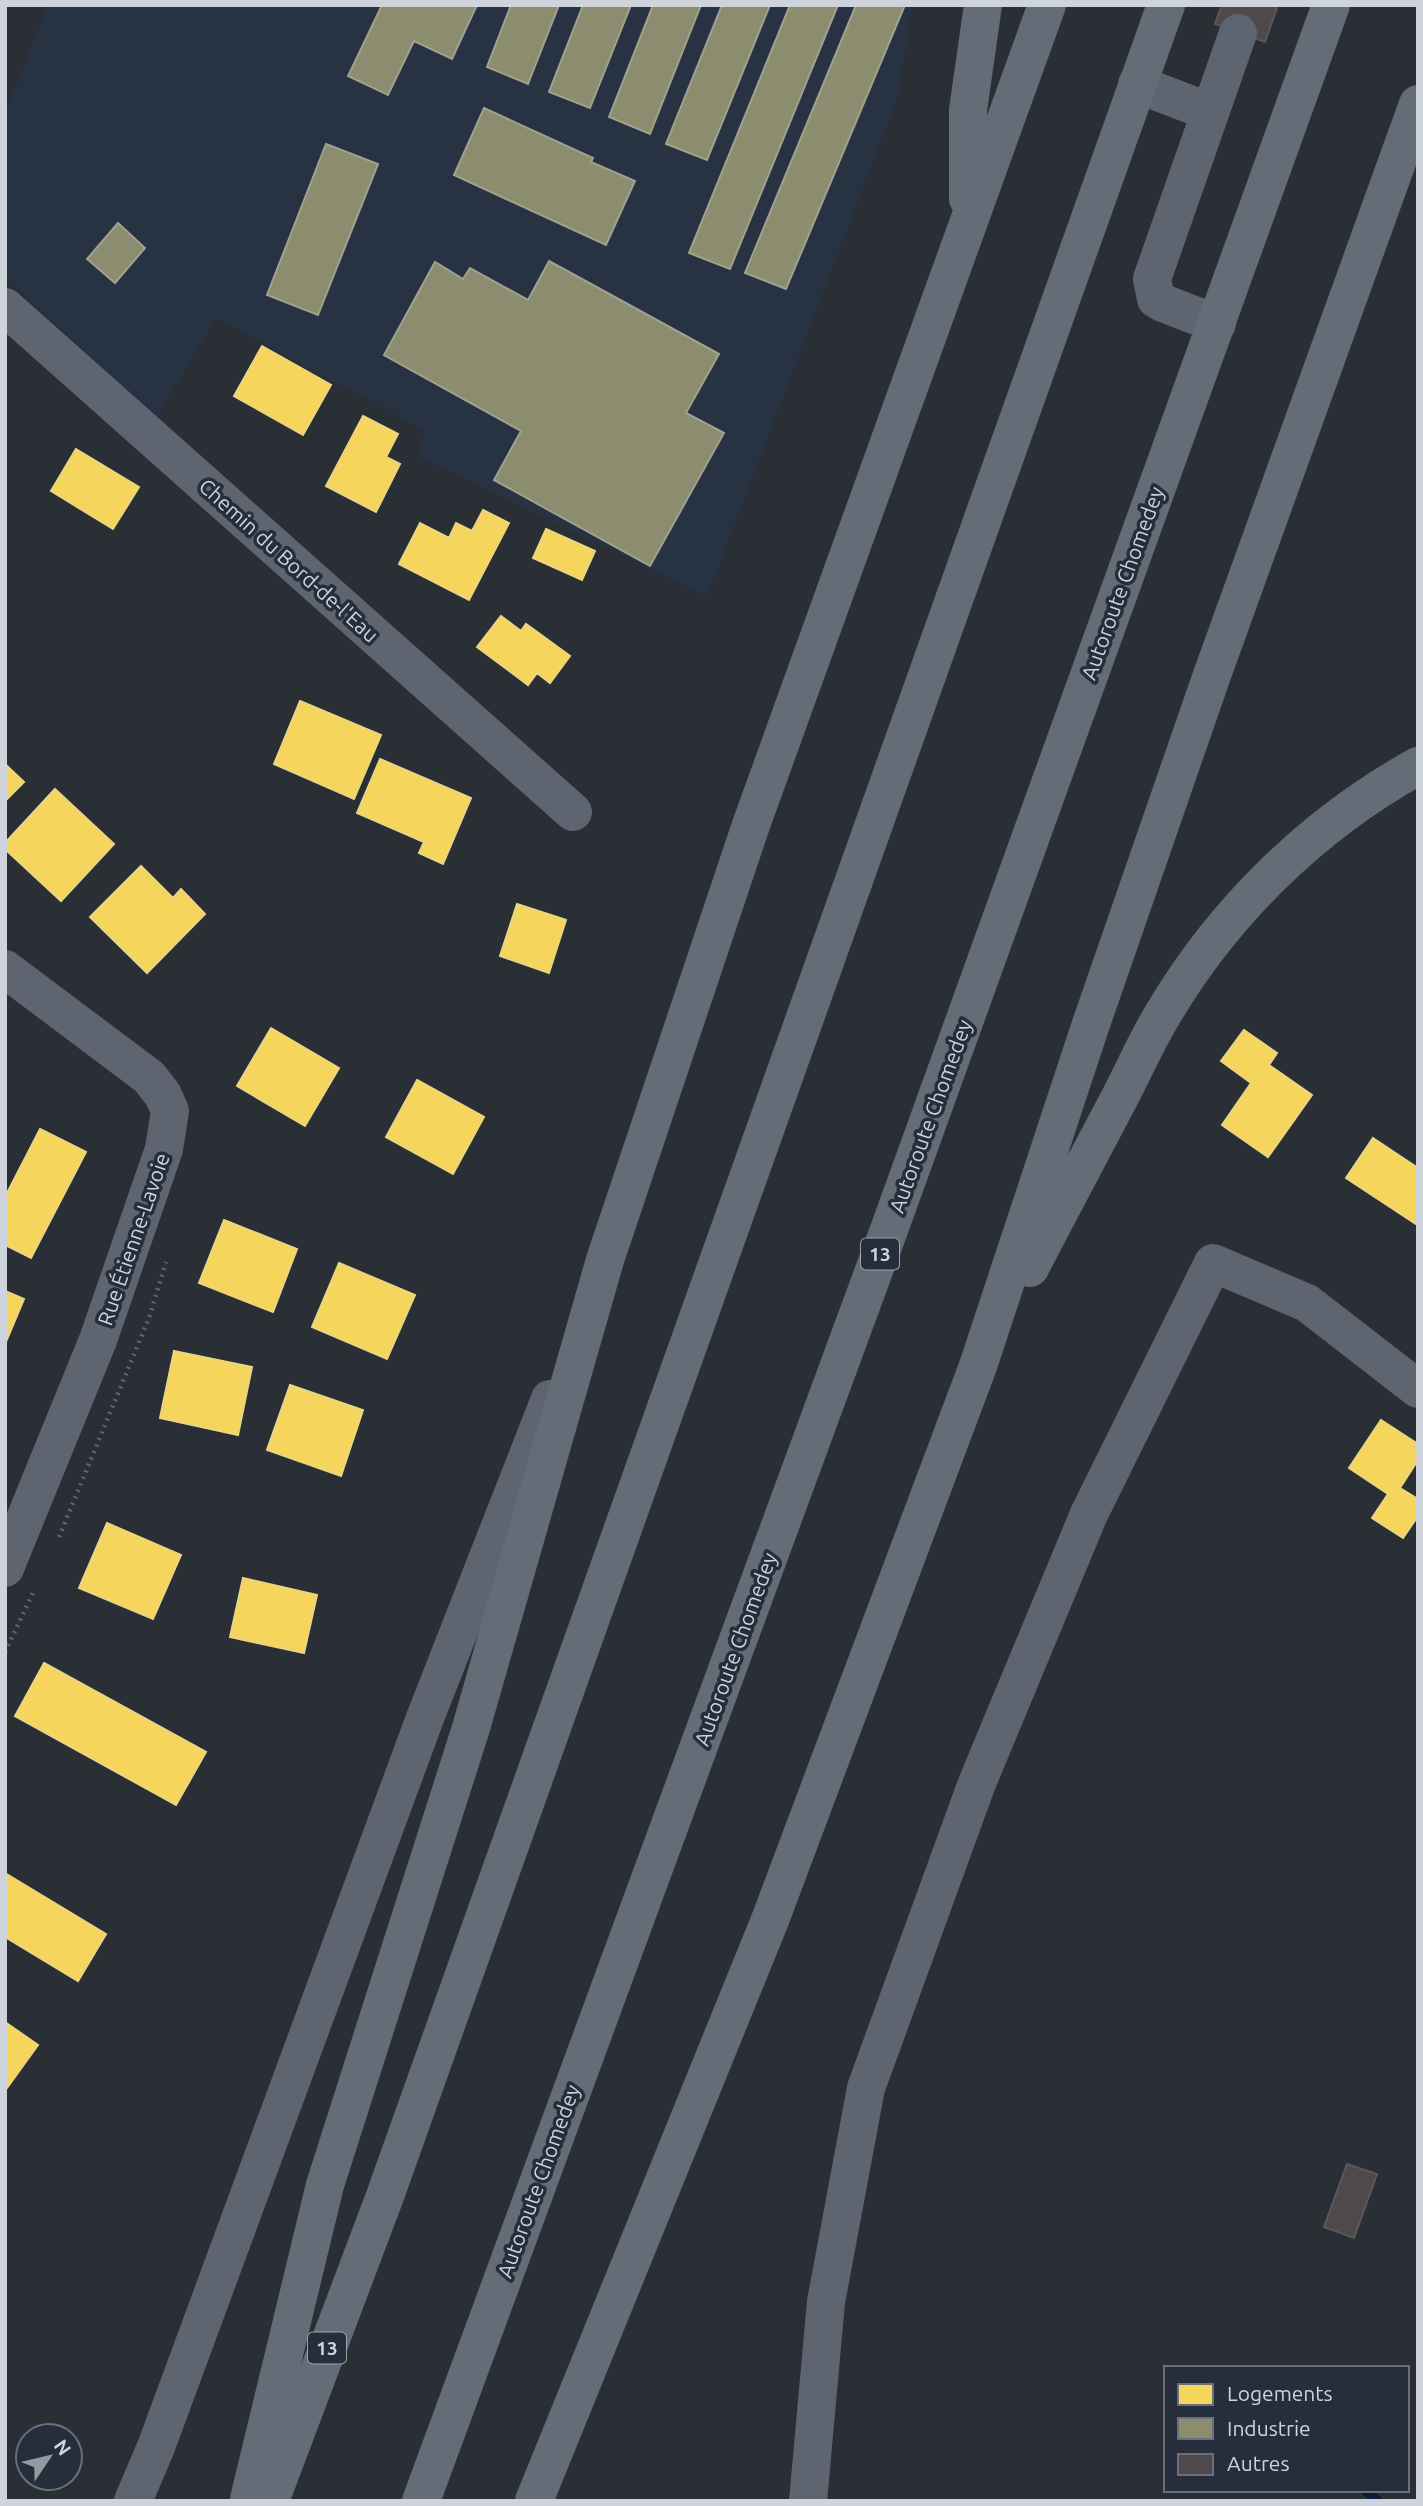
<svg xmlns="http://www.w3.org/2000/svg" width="1423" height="2506" font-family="Ubuntu,sans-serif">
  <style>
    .built { fill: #273242 }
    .homes { fill: #f6d55c; stroke: #ead582; stroke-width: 2 }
    .industry { fill: #8c8c6e; stroke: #a0a28f; stroke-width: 2 }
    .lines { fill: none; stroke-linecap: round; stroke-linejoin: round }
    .stream { stroke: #081e38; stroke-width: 10 }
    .building { fill: #4f494c; stroke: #5a585b; stroke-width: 2 }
    .path { stroke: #5f656b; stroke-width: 4.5; stroke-dasharray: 2 5; stroke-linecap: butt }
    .minor { stroke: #5e6570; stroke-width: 38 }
    .highway { stroke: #646c77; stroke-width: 38 }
    .labels { text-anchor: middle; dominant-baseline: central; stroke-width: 7; stroke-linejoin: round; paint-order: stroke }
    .shield { fill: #252e3a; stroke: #9ca2ab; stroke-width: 2 }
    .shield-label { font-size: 19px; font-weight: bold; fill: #cfd4dc }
    .street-label { font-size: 21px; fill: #cfd4dc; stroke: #252e3a }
  </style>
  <rect width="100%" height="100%" fill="#2a2f35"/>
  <!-- built -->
  <path class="built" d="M48,5H913L897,99L707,597L418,456L424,430L216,318L156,419L5,276V114Z"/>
  <!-- homes -->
  <path class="homes" d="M262,346L331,385L303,435L234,396Z
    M363,416L398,434L386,457L400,464L376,512L326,486Z
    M76,449L139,487L113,529L51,491Z
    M483,510L509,523L469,600L399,564L420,523L449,538L456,523L472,531Z
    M546,529L595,551L582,580L533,558Z
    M501,616L521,631L526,624L570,656L550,683L537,673L528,685L477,647Z
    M300,701L381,735L354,799L274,764Z
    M380,759L471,798L443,864L419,853L424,842L357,813Z
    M5,764L24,782L5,801Z
    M55,789L114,844L61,901L5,849V843Z
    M141,866L173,898L181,889L205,914L147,973L90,917Z
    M517,904L566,920L549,973L500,956Z
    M271,1028L339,1068L305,1126L237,1086Z
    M1244,1030L1277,1053L1269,1065L1312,1095L1268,1157L1222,1125L1251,1083L1221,1061Z
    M417,1080L484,1117L453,1174L386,1137Z
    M40,1129L86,1152L31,1258L5,1245V1197Z
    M1373,1138L1418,1168V1221L1416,1224L1346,1178Z
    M224,1220L297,1249L273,1312L199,1283Z
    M339,1263L415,1295L387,1359L312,1327Z
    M5,1291L24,1299L5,1344Z
    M174,1351L252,1367L238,1435L160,1418Z
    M290,1385L363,1410L341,1476L267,1450Z
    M1381,1420L1418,1444V1460L1400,1488L1418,1499V1516L1403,1538L1372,1518L1388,1494L1349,1468Z
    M107,1523L181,1555L153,1619L79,1588Z
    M243,1578L317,1595L304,1653L230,1637Z
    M44,1663L206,1752L176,1805L15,1716Z
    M5,1873L106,1934L78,1981L5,1937Z
    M5,2022L38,2045L7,2088L5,2087Z"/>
  <!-- industry -->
  <path class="industry" d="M382,5H477L452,59L414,41L388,95L348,76Z
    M511,5H559L528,84L487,67Z
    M583,5H631L590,108L549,92Z
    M653,5H701L650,134L609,117Z
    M722,5H770L707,160L666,144Z
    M790,5H838L730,269L689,253Z
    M856,5H905L786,289L745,273Z
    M484,108L593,158L591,162L635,181L606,245L454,175Z
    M326,144L378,164L318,315L267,295Z
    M118,223L145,248L115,283L87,259Z
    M549,261L719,354L686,413L724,433L650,566L494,480L521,431L384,355L435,262L463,279L470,268L528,300Z"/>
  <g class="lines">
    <!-- stream -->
    <path class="stream" d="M1365,2490L1378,2501"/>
  </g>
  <!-- building -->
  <path class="building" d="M1222,5H1278L1265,42L1215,24Z
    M1347,2164L1377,2174L1354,2238L1324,2227Z"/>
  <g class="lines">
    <!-- path -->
    <path class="path" d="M59,1537L149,1318L166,1262
      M5,1652L33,1593"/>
    <!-- minor -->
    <path class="minor" d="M1137,84L1210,112
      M5,307L573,812
      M1217,324L1163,303L1156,299L1152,279L1238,33
      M5,969L149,1077L163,1095L170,1111L164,1149L98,1340L5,1568
      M133,2501L156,2447L425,1718L550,1399
      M808,2501L826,2302L866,2088L977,1783L1089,1514L1213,1263L1307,1303L1418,1389"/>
    <!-- highway -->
    <path class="highway" d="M968,199V110L983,5
      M1030,1268C1060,1210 1091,1152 1121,1095C1135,1068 1147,1040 1163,1014C1224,911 1313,824 1418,766
      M249,2499L325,2185L471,1728L605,1260L751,825L1047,5
      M270,2501L385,2196L1166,5
      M421,2501L890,1227L1331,5
      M534,2501L770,1920L978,1366L1091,1024L1212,675L1418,104"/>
  </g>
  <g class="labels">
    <!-- shield labels -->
    <g class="shield">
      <rect x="861" y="1238.5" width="38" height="31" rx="5"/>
      <rect x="308" y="2332.5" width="38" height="31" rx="5"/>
    </g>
    <g class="shield-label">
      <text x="880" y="1254">13</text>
      <text x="327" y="2348">13</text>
    </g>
    <!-- street labels -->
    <g class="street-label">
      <text transform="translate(289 560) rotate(42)">Chemin du Bord-de-l'Eau</text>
      <text transform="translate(1122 583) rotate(-70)">Autoroute Chomedey</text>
      <text transform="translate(930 1116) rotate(-70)">Autoroute Chomedey</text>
      <text transform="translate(133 1239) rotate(-71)">Rue Étienne-Lavoie</text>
      <text transform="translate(735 1649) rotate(-70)">Autoroute Chomedey</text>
      <text transform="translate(538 2181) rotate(-70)">Autoroute Chomedey</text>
    </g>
  </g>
  <!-- border -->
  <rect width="1423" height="2506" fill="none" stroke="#cfd4dc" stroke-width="14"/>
  <!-- legend -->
  <rect x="1164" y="2366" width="245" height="126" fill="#252e3a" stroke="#69707b" stroke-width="2"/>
  <rect x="1178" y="2384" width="35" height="21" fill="#f6d55c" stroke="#69707b" stroke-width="2"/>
  <text x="1227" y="2401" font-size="21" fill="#cfd4dc">Logements</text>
  <rect x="1178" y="2418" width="35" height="21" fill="#8c8c6e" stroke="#69707b" stroke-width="2"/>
  <text x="1227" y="2436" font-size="21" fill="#cfd4dc">Industrie</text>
  <rect x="1178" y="2454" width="35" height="21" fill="#4f494c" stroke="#69707b" stroke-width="2"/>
  <text x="1227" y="2471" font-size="21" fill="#cfd4dc">Autres</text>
  <!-- north arrow -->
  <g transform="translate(49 2457) rotate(55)"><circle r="33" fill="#252e3a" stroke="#69707b" stroke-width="2"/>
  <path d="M0-5L12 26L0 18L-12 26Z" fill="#959aa2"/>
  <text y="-10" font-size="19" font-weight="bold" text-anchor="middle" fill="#cfd4dc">N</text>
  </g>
</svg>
